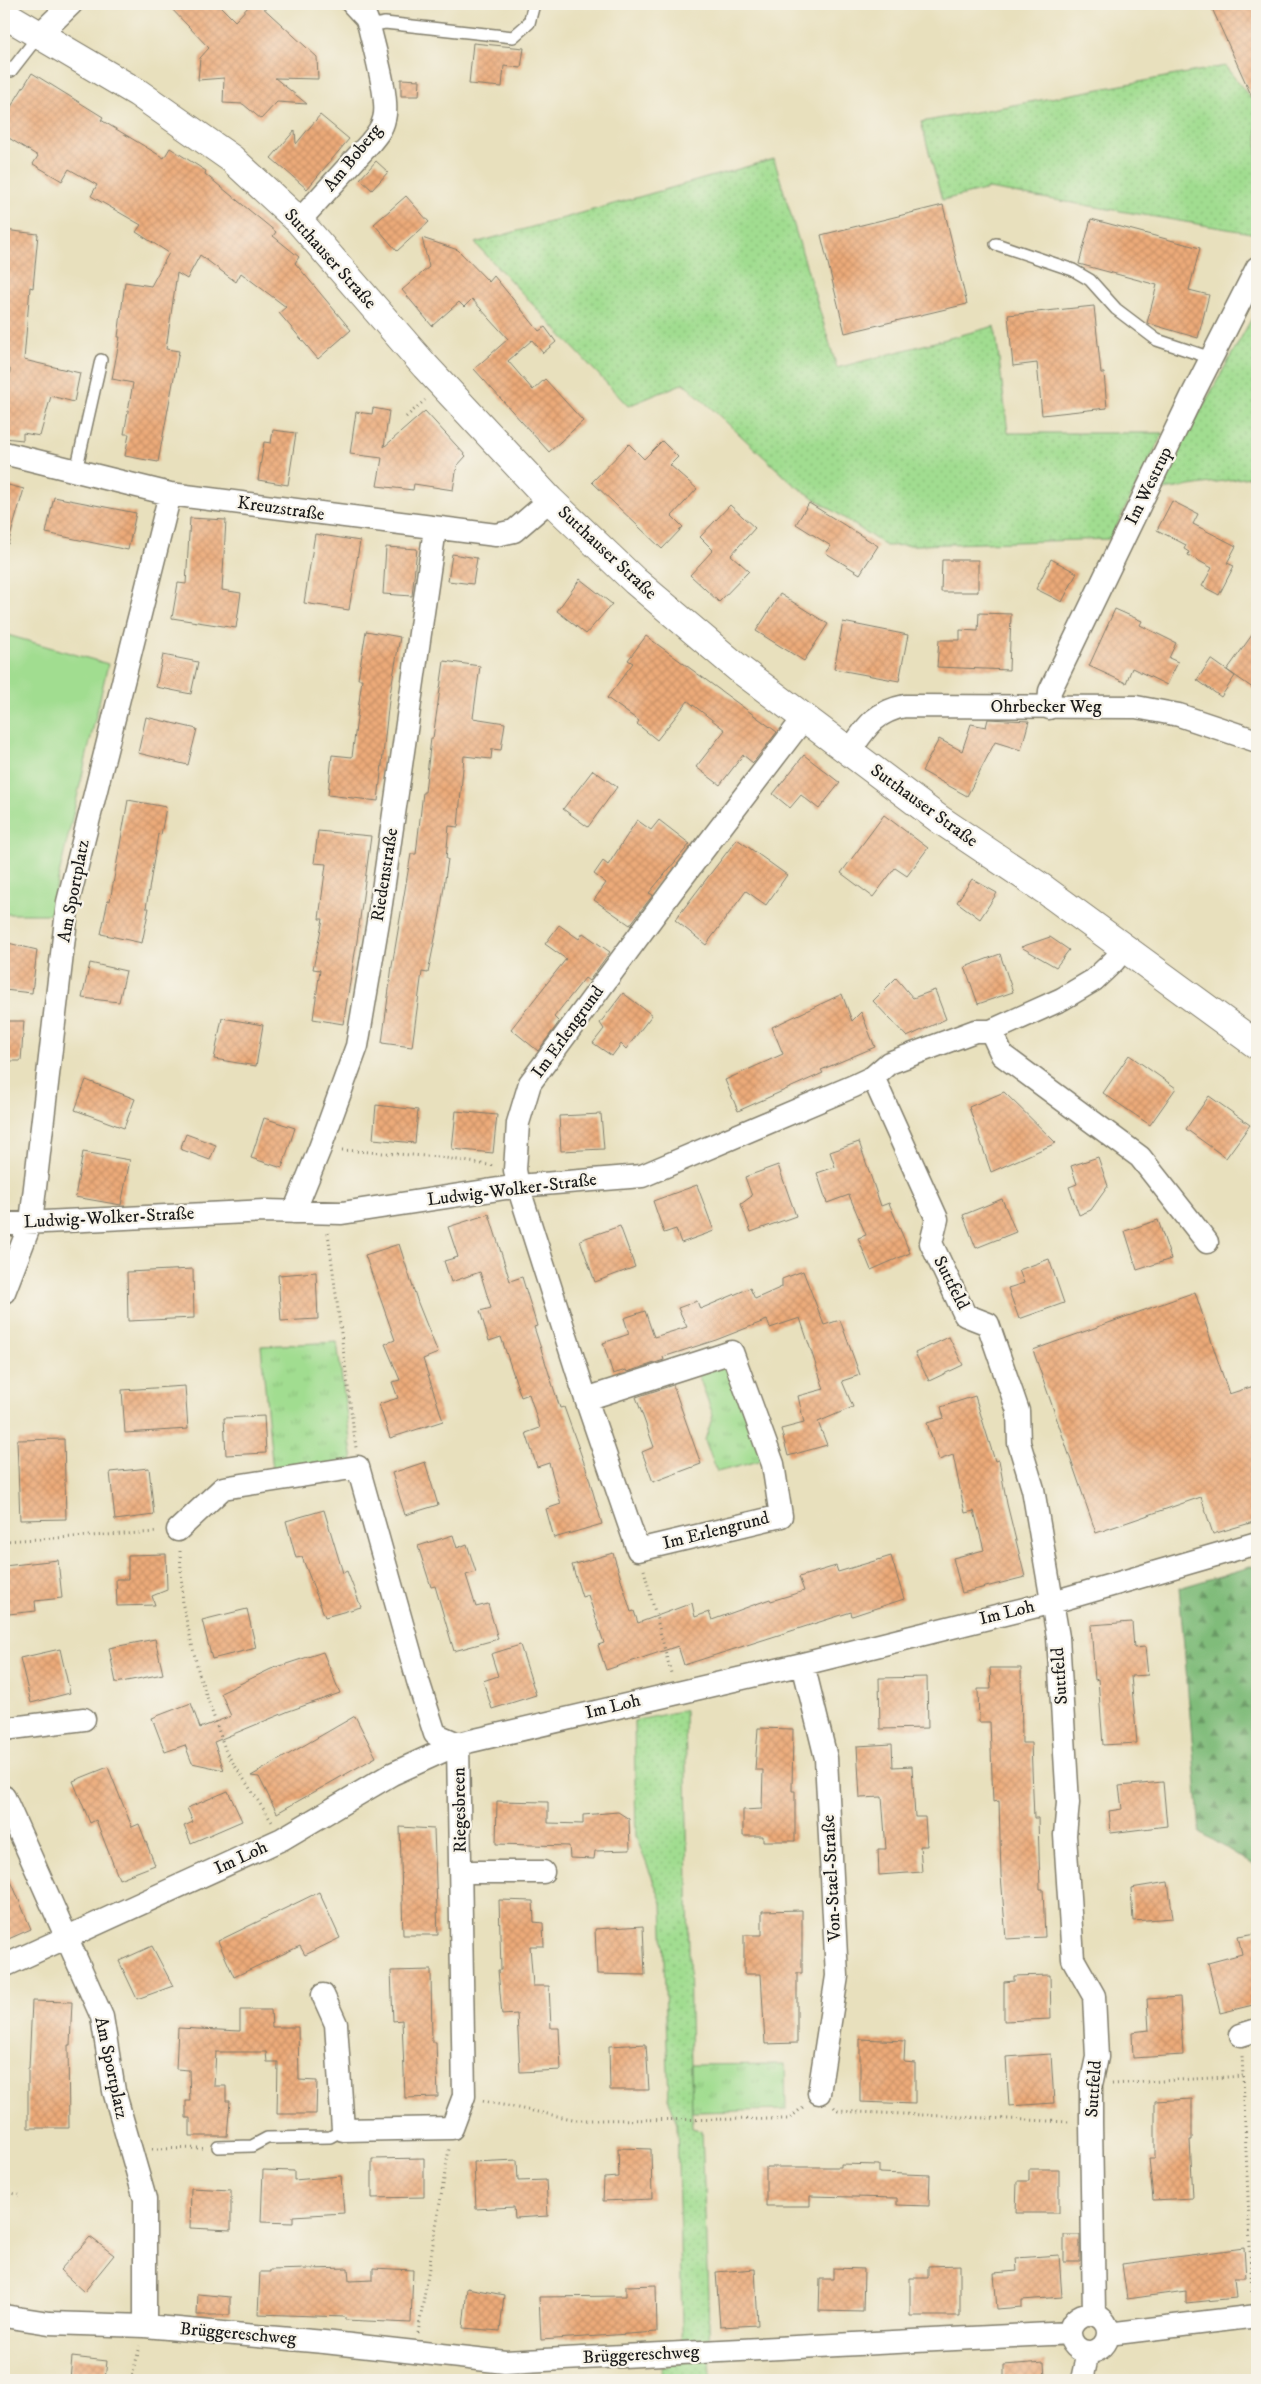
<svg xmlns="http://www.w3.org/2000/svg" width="1261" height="2384" font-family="'IM FELL DW Pica',serif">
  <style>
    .grass { fill: url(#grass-dots); stroke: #5e7c56 }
    .forest { fill: url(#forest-firs); stroke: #4e6c4b }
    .park { fill: url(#park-tufts); stroke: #5e7c56 }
    .garden { fill: #a1dd90; stroke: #5e7c56 }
    .building { fill: url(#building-cross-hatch) }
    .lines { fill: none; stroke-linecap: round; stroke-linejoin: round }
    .lane-casing { stroke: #827e6c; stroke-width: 14 }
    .street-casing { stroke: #827e6c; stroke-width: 25 }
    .secondary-casing { stroke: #827e6c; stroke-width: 30 }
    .path { stroke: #827e6c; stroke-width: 3; stroke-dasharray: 1 4; stroke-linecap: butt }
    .lane { stroke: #fff; stroke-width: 11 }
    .street { stroke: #fff; stroke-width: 22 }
    .secondary { stroke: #fff; stroke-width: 28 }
    .labels { text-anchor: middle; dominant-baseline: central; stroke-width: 4.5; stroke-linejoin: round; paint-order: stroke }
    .street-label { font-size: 18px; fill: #1c1c1c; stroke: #f7f3e8 }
  </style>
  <defs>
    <pattern id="grass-dots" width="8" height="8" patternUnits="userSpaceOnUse" patternTransform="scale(1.25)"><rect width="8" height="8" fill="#a1dd90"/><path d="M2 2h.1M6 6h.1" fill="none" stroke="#8abd7c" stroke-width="1.8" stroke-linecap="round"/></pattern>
    <pattern id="forest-firs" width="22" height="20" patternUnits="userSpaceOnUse" patternTransform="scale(1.25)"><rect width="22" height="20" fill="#80bc7a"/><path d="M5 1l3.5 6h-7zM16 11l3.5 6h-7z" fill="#689863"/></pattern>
    <pattern id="park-tufts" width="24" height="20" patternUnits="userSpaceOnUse" patternTransform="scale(1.25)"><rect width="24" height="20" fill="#a1dd90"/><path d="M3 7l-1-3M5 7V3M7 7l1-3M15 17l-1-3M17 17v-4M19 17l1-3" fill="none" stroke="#8abd7c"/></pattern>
    <pattern id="building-cross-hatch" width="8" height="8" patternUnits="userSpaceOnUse" patternTransform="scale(1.25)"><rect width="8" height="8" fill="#ecaa79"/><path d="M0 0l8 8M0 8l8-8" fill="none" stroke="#ca9268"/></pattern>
  </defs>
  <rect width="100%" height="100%" fill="#f7f3e8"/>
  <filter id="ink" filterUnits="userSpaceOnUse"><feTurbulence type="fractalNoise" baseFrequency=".02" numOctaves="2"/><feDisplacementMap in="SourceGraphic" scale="10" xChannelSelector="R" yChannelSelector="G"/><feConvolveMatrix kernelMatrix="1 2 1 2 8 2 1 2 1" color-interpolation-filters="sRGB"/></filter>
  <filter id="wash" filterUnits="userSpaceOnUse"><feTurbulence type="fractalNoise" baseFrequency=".0096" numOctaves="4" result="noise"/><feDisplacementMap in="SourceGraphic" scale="20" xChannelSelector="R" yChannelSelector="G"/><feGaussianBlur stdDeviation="1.12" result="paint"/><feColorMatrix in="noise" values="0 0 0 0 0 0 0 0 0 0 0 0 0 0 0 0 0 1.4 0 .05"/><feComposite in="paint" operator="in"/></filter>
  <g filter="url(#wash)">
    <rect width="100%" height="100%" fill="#e8e0bd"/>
    <!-- grass -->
    <path class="grass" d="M1225,66L1257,106V234L989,189L942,200L921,122Z
      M774,159L837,368L995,326L1008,433H1163L1110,539L886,546L793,484L684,383L628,406L475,243Z
      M1257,309V476L1156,491Z
      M685,1710L692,2128L702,2130L711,2380H662V2367L683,2363L677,2123L669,2101L662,1903L636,1837L634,1721Z"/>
    <!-- forest -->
    <path class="forest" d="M1257,1565V1867L1200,1832L1179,1588Z"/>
    <!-- park -->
    <path class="park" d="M337,1342L353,1462L273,1472L261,1346Z
      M729,1361L763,1460L717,1472L705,1440L713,1415L697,1371Z
      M785,2064L786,2110L692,2112L691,2065Z"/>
    <!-- garden -->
    <path class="garden" d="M4,634L108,664L50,914H4Z"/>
    <g id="blocks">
      <!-- building -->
      <path class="building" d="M167,4H218L235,21L251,4H259L317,57L318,79L275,78L307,104L277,102L261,119L243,104L223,103L224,78L198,80L200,58L209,48Z
        M1210,4H1254L1257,11V108Z
        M473,43L524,48L521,68L504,66L502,87L469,84Z
        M32,73L103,117L101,120L164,158L170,148L206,171L205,174L276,232L273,236L299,257L295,263L351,330L318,359L279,313L286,307L241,273L236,282L200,255L187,279L177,273L166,349L179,351L158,462L125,456L129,434H124L133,383L112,379L120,337H118L125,282L151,286L169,253L136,232L141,225L91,196L97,185L69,169L62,181L33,164L38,156L4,135V118Z
        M401,79L420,80L419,96H401Z
        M320,115L349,139L307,189L271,158L295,130L296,144Z
        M376,161L388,172L372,190L360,179Z
        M406,196L429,222L397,251L374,224Z
        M943,205L967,304L845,333L821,235Z
        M1091,219L1200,248L1189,290L1209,295L1198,338L1147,323L1157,285L1079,264Z
        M4,230L38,234L33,288L30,287L24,360L80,373L74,402L51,396L40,436L23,433V440L4,438L10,369L4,368Z
        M422,238L458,250L489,282L494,276L539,331L545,327L556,342L543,353L532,340L508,361L533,390L545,379L583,421L549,452L474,369L508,339L472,299L464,307L459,302L432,326L402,290L429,267Z
        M1094,306L1101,373H1104L1107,408L1042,415L1037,363L1013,366L1008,315Z
        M373,408L389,411L384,447L425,411L466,456L457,466L453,490L414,484L413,490L377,486L382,458L350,454L356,412L372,414Z
        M273,430L296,433L288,485L258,480L264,442L271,443Z
        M662,441L678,457L670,465L697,489L672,516L683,527L662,549L592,482L629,444L644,459Z
        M4,484L24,489L8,544H4Z
        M54,497L136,513L128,550L46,533Z
        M1172,501L1198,514L1193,524L1236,546L1227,563L1234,566L1219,595L1202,586L1212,568L1188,555L1189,552L1184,549L1186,545L1157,530Z
        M809,503L878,546L860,574L826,553L831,546L796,524Z
        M730,505L755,528L731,555L749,571L719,602L690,575L713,550L700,537Z
        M190,518L226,520L222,590L241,593L236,628L172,618L178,583L186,584Z
        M315,534L360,541L349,610L304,603Z
        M386,547L417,549L412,596L383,594Z
        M452,554L477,558L473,584L448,581Z
        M1051,559L1077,573L1062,602L1036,589Z
        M942,560H978V592H941Z
        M580,579L612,604L586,634L557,611Z
        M780,594L828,624L804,661L756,631Z
        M1115,609L1142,621L1140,625L1176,643L1169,658L1178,662L1167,685L1132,668L1126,683L1089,666Z
        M979,613L1011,614L1009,670L937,667L939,640H960V630L978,631Z
        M843,622L908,635L899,681L834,669Z
        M1257,628V691L1227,670Z
        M366,631L400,637L389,700L378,801L328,795L332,755L352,757L362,679H358Z
        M646,636L777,732L753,763L743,755L720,785L696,767L725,730L688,701L657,740L637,724L639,721L607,698L633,663L628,660Z
        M163,655L198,662L191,694L156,687Z
        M1211,659L1235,676L1221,697L1197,680Z
        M444,661L480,666L473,718L505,723L501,750L492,749L491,759L464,756L458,827L449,826L446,859H448L440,914L428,973L422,972L412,1047L382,1043L392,966L411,854H416L423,792H425L431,738H433Z
        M146,717L197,729L188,765L138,753Z
        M988,719L1029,721L1021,750L995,742L967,796L922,771L939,739L962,751L971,724L986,727Z
        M804,755L840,783L819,809L801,795L790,808L773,794Z
        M593,770L617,787L588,827L563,809Z
        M128,800L166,807L161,835L158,834L146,908H149L142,943L101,934L108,900L110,901Z
        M884,815L928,848L907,876L895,868L873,897L841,873Z
        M637,820L651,830L659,820L690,844L649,893L653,895L630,925L594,900L606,883L594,874L603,861L608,865Z
        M318,831L371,836L357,941L343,1024L313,1019L320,970L313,969L323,919H319L326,864L314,863Z
        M737,839L787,875L766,905L746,891L706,945L675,920Z
        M972,879L997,893L980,919L957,902Z
        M559,925L579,939L583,933L610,952L589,981L585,978L554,1017L559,1022L538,1051L511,1029L566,959L545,944Z
        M1050,937L1069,950L1056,967L1021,947Z
        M4,942L37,950L32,993L4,990Z
        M1000,954L1013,992L978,1004L965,967Z
        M90,963L126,971L119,1002L82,998Z
        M896,978L913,998L935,990L946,1019L907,1037L873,1001Z
        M623,993L652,1015L626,1049L621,1044L612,1056L593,1043L604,1029L600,1023Z
        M842,994L852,1021L861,1012L875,1047L821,1070L823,1073L738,1111L725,1080L783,1054L772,1027Z
        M222,1018L263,1025L256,1066L214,1059Z
        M4,1021H24L21,1061H4Z
        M1129,1055L1176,1088L1150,1125L1103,1093Z
        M86,1080L135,1099L124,1128L75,1110Z
        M1004,1092L1056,1143L991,1172L969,1107Z
        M1209,1096L1250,1125L1226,1158L1186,1129Z
        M376,1105L418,1110L415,1143L373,1139Z
        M456,1111L497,1115L493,1153L452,1149Z
        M601,1114L604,1149L561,1151L559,1116Z
        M264,1118L295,1128L282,1168L251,1158Z
        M186,1134L216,1145L210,1160L180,1149Z
        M859,1142L881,1206L889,1203L910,1253L871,1270L858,1238L866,1235L849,1195L827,1203L817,1173L835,1167L830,1152Z
        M83,1152L130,1160L121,1205L75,1197Z
        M1098,1157L1108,1186L1091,1210L1079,1215L1069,1187L1077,1184L1071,1166Z
        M778,1165L796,1216L751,1232L741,1204L752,1196L745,1177Z
        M697,1185L714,1231L681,1243L676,1229L664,1233L653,1201Z
        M1002,1199L1016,1232L976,1248L963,1215Z
        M489,1214L510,1281L522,1277L537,1326L534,1327L560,1408L564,1407L587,1471L602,1524L554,1538L546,1509L561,1504L549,1463L537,1467L526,1433L540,1428L529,1394L521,1397L501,1337L489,1341L480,1311L491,1308L480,1272L451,1282L444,1261L458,1257L448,1227Z
        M1158,1220L1171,1259L1137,1270L1125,1231Z
        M620,1226L635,1267L595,1282L580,1240Z
        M399,1244L418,1303L438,1353L423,1359L443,1421L390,1438L379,1404L398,1398L392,1382L400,1380L385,1344L395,1340L365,1255Z
        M1049,1259L1064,1303L1019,1319L1008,1288L1024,1283L1019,1270Z
        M193,1269L194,1318L128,1321L127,1272Z
        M803,1271L824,1325L840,1320L860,1375L842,1381L853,1407L818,1422L827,1445L788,1456L781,1429L804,1423L798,1396L824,1389L800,1318L770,1328L767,1320L716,1340L663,1357L664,1360L627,1372L626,1370L613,1374L603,1343L629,1334L624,1318L645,1311L654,1337L687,1327L678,1308L697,1301L700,1309L750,1288L755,1299L782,1287V1279Z
        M316,1272L318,1319L281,1321L278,1275Z
        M1195,1292L1229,1394L1257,1385V1521L1213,1534L1201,1497L1096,1533L1033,1350Z
        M949,1337L963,1365L929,1381L915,1353Z
        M673,1385L701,1464L653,1482L642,1452L654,1447L636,1397Z
        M185,1386L188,1429L125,1433L122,1390Z
        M975,1396L995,1461L999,1460L1007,1504L1025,1577L962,1593L953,1558L984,1550L974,1511L965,1513L953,1455L939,1460L927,1423L944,1418L941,1407Z
        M264,1416L266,1453L226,1455L224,1418Z
        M64,1439L66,1519L20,1520L17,1440Z
        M425,1462L438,1505L405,1515L392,1473Z
        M149,1468L154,1515L115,1520L110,1472Z
        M324,1510L343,1573L347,1571L361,1607L325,1617L302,1557L296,1558L286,1521Z
        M453,1535L457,1548L467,1544L476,1572L466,1575L476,1607L488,1604L498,1639L454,1651L435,1586L431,1587L418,1546Z
        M613,1553L631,1612L634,1611L638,1623L692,1603L695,1617L709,1612L712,1620L770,1599L771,1601L804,1591L799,1577L836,1566L838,1572L891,1556L904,1599L852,1616L851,1612L684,1665L678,1646L606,1670L598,1645L604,1643L588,1595L582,1597L572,1565Z
        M166,1554L167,1590L152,1596L155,1605L117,1606L116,1579H128V1555Z
        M58,1560L62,1598L35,1601L36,1611L9,1614L4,1566Z
        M247,1609L256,1648L212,1659L202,1620Z
        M1132,1622L1134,1648L1145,1647L1148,1675L1131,1676L1137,1743L1103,1745L1098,1679L1095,1680L1091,1625Z
        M155,1639L163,1674L116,1683L109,1648Z
        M520,1645L536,1695L492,1709L483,1681L498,1676L491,1654Z
        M60,1649L70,1693L31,1703L20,1658Z
        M323,1652L340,1693L289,1711L214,1742L224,1770L192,1763L185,1745L165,1752L152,1718L191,1703L200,1728L231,1716L221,1693L271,1669Z
        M990,1668H1021L1022,1743H1031L1034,1818H1038L1040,1889H1043L1045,1937L1006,1939L1001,1875L999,1801L993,1802L990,1722H979L978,1689H991Z
        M927,1677L928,1728L880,1729L879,1678Z
        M355,1716L376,1757L277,1813L259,1777L251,1776Z
        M758,1728L793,1729L792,1791H795V1841H763V1836H743V1810L762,1809L763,1770H755Z
        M892,1744L893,1767L912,1766L915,1817H925L927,1846H920L922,1872L879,1875L878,1849H886L882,1797L860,1798L857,1746Z
        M108,1767L132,1827L139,1824L155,1865L119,1879L96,1820L90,1823L73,1781Z
        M1163,1782L1167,1826L1111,1833L1109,1811L1122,1809L1119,1786Z
        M228,1791L242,1821L191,1843L184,1826L193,1822L187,1808Z
        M497,1801L548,1802V1823L583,1824V1815L618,1812L629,1819L630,1850L595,1851L594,1859L570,1858L569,1846L496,1844Z
        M400,1827L434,1829L438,1935H403Z
        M4,1864L31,1929L4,1941Z
        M1168,1882L1173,1918L1133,1921L1131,1888Z
        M319,1892L340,1938L305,1955L300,1946L234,1977L218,1941Z
        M499,1900L533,1901L534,1922L543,1923L544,1946H530L533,1986H549L551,2028H559L561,2070L520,2072L517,2014L502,2015L498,1970H501Z
        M802,1910V1973H797V2043L765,2044L761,1974H744V1935H762V1911Z
        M643,1926L645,1975L597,1974L595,1929Z
        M1257,1933V2004L1220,2013L1208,1963L1242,1954L1238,1936Z
        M152,1946L173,1986L137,1999L119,1961Z
        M431,1970L432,2042H436L438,2097L405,2098L402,2020L393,2021L391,1971Z
        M1050,1975L1051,2019L1004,2021V1982L1014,1981V1976Z
        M1180,1997L1183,2055L1133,2058L1132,2032L1149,2030L1147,1999Z
        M32,2001L72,2002L70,2045H68L69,2128H28V2068H29Z
        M240,2010H271L272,2027H298L299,2080L317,2081L316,2114H277L278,2062H267L266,2052H216L214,2086H226V2101H230L227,2136H190V2118H186V2101H190L189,2070L176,2069L178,2028L240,2031Z
        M860,2039L905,2041L904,2062L915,2063V2104L860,2102Z
        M646,2044L649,2090H610L609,2046Z
        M1051,2054L1054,2103L1009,2106L1006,2057Z
        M1192,2099V2140H1190L1193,2198L1153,2200L1149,2158H1155V2101Z
        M618,2148L651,2149L652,2199L603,2201L604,2178L619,2177Z
        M424,2158V2197L372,2198V2159Z
        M517,2160L518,2181L546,2180L548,2216L515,2218L514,2207L476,2209L474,2162Z
        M841,2164L879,2165V2173L930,2175L929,2206L897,2205V2198L810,2196V2206H766V2167H841Z
        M1029,2169H1059V2213H1016L1017,2181H1029Z
        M263,2170L294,2171V2180L341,2176L344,2213L293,2216V2223L261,2222Z
        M191,2188L231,2190V2230L190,2228Z
        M1064,2235H1080V2262H1064Z
        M90,2237L114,2255L84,2292L60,2270Z
        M1244,2248L1246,2278H1234L1236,2298L1186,2303V2291L1127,2299L1122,2264Z
        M1059,2255L1062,2297L1022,2300V2307L997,2309L994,2273L1017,2271L1016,2258Z
        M960,2265V2316H910V2278H928V2266Z
        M348,2268L349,2281L373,2280V2268L413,2270L411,2323L345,2320V2317L258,2314L260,2272H270V2270Z
        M833,2268L864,2269L863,2312L819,2311L820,2279H833Z
        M755,2269L758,2325L720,2327L716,2272Z
        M656,2285L657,2332L541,2340L539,2297L626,2296V2286Z
        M467,2288L504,2295L500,2331L463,2328Z
        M198,2294L230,2297V2315H197Z
        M72,2357L107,2361L105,2380H70Z
        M1044,2362L1045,2380H1004V2365Z"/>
    </g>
  </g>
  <g filter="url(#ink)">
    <use href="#blocks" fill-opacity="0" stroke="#827e6c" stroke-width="1"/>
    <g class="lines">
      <defs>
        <path id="lane" d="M369,26L385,23L513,37L529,23L534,4
          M4,66L11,71L39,35
          M996,244L1073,270L1090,280L1116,309L1157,340L1211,358
          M76,471L101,360
          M218,2147L252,2146L267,2138L330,2137L343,2130"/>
        <path id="street" d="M39,35L71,4
          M299,221L370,143C376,136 382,129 384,119C390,100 374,48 369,26L366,18L353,4
          M4,453L170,494L496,535L514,531L550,500
          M1049,708L1050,691L1194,392L1257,268
          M849,752C866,728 874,712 905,706L1136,707L1179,715L1257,741
          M991,1031L1002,1055L1140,1157L1207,1242
          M873,1077L937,1219L931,1243L965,1315L988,1324L1018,1411L1019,1443L1033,1489L1058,1637L1068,1803L1065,1835L1073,1959L1094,1996L1097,2057L1091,2085V2123L1094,2314
          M294,1212L320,1148L357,1046L381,904L435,529
          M4,1224L265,1211L342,1213L518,1186L642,1176L854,1086L873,1077L889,1063L975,1031H991L1062,999L1094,980L1114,961L1123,949
          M4,1292L31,1222L68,902L170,494
          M586,1399L638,1550L781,1516L773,1464L732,1352L586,1399L518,1186L515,1170L518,1123L530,1083L672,891L804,718
          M178,1530L223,1488L358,1467L418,1681L435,1734L458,1744L464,2096L452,2128L343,2130L336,2024L323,1995
          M803,1664L826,1758L837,1976L819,2093
          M4,1729L84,1719
          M4,1797L102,2017L114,2091L145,2199V2326
          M461,1872H543
          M4,1966L282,1839L392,1774L458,1744L803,1664L1053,1602L1257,1543
          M1241,2035L1257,2030
          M1070 2333a19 19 0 1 1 38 0a19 19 0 1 1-38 0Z
          M4,2316L49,2323L145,2326L324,2342L505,2362L1070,2333
          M1108,2334L1257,2316
          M1082,2380L1088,2352"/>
        <path id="secondary" d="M4,14L138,93L232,159L299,221L425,366L550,500L635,581L738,668L939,819L1045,890L1257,1045"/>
      </defs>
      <!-- lane casing -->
      <use href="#lane" class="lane-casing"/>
      <!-- street casing -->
      <use href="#street" class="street-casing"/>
      <!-- secondary casing -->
      <use href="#secondary" class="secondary-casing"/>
      <!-- path -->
      <path class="path" d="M406,417L425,400
        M342,1150L439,1157L495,1166
        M328,1233L356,1448
        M4,1541L158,1532
        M180,1551L183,1606L199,1674L226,1752L272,1822
        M644,1570L671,1673
        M1243,2076L1252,2295
        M1112,2084L1243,2076L1242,2056
        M483,2101L577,2120L789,2119L803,2107
        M834,2107L838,2111L1070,2122
        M152,2149L203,2148
        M4,2191L19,2195
        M418,2333L449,2149
        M131,2380L140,2346"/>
      <!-- lane -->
      <use href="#lane" class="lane"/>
      <!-- street -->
      <use href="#street" class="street"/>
      <!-- secondary -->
      <use href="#secondary" class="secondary"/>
    </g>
  </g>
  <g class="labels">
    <!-- street labels -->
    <g class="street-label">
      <text transform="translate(353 158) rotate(-51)">Am Boberg</text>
      <text transform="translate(330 259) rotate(48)">Sutthauser Straße</text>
      <text transform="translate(1149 486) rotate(-64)">Im Westrup</text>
      <text transform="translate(281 509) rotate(8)">Kreuzstraße</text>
      <text transform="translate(607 553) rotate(43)">Sutthauser Straße</text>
      <text x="1046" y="707">Ohrbecker Weg</text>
      <text transform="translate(924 806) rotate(36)">Sutthauser Straße</text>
      <text transform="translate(385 875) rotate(-81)">Riedenstraße</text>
      <text transform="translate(74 891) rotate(-79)">Am Sportplatz</text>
      <text transform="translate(568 1032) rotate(-54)">Im Erlengrund</text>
      <text transform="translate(512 1190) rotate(-7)">Ludwig-Wolker-Straße</text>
      <text transform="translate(109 1218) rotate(-3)">Ludwig-Wolker-Straße</text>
      <text transform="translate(951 1283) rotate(63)">Suttfeld</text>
      <text transform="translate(716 1531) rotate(-14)">Im Erlengrund</text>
      <text transform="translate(1007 1613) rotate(-14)">Im Loh</text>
      <text transform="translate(1060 1676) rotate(-94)">Suttfeld</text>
      <text transform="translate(613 1707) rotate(-14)">Im Loh</text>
      <text transform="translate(460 1810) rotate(-91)">Riegesbreen</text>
      <text transform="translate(241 1858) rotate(-25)">Im Loh</text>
      <text transform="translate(832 1878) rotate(-93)">Von-Stael-Straße</text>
      <text transform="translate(111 2068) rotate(78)">Am Sportplatz</text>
      <text transform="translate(1094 2089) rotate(-86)">Suttfeld</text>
      <text transform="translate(238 2334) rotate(5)">Brüggereschweg</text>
      <text transform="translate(641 2355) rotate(-3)">Brüggereschweg</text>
    </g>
  </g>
  <!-- margin -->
  <rect width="1261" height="2384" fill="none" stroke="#f7f3e8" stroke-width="20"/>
</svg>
